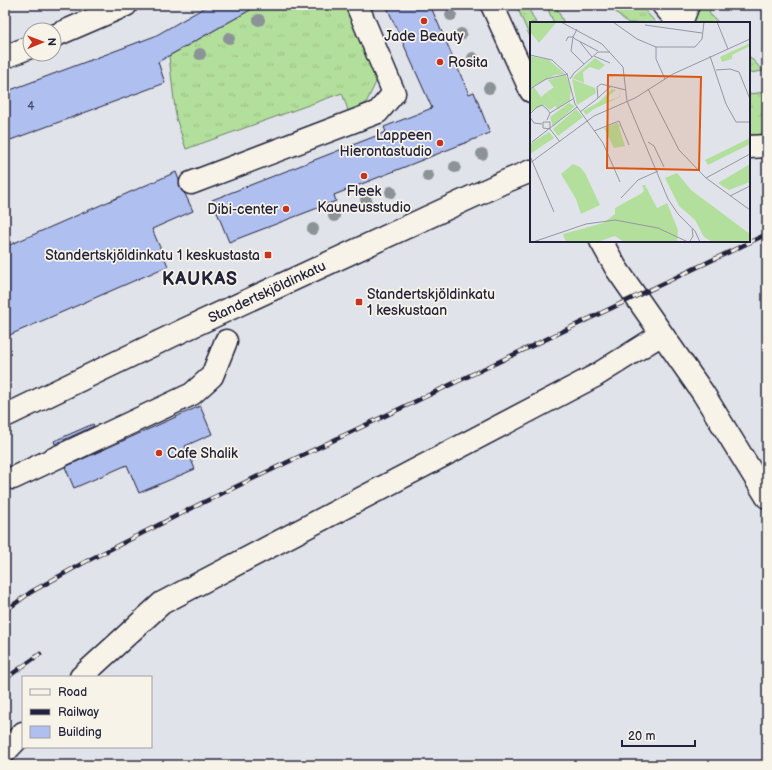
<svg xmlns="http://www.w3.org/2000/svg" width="772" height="770" font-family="'Balsamiq Sans',sans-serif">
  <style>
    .grass { fill: url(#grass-tufts); stroke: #6a806c }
    .building { fill: #afbfef; stroke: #22223b }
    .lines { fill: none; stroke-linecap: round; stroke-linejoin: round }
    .minor-casing { stroke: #22223b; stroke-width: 25 }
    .minor { stroke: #f7f3e8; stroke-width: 22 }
    .rail-casing { stroke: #22223b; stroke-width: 4.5 }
    .rail { stroke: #f7f3e8; stroke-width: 3; stroke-dasharray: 9; stroke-linecap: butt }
    .tree { fill: #8c9397 }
    .poi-dot { fill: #c8321e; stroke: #f7f3e8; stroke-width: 1.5 }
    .labels { text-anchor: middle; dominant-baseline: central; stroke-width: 3.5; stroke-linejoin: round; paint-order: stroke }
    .number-label { font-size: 12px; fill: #454968 }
    .poi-label { font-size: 14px; fill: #22223b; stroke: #f7f3e8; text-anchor: start }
    .street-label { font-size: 14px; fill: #22223b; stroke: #f7f3e8 }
    .district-label { font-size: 18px; font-weight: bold; letter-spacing: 1px; fill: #22223b; stroke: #f7f3e8 }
    .inset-road { fill: none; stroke: #9596a4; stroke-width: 1 }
    .view { fill: #de560e; fill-opacity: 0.15; stroke: #de560e; stroke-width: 2 }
    .inset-edge { fill: none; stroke: #22223b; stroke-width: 2 }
  </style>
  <defs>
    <pattern id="grass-tufts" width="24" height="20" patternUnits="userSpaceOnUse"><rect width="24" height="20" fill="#b3df9c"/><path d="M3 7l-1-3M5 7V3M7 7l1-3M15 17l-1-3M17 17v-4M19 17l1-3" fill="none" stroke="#9abf87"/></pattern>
  </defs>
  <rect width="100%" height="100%" fill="#e1e3ea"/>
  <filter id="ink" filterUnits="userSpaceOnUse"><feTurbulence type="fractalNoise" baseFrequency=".025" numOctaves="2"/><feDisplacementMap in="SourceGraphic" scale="8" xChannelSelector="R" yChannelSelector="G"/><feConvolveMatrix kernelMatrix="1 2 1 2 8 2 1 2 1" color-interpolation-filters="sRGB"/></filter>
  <g filter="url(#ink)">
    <!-- grass -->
    <path class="grass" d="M259,5H348L378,78L366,103L349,113L342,93L186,149L176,118L169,56Z
      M516,5H527L536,23H531V39Z
      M546,5H555L564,23H554Z
      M608,5H640L656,23H628Z
      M700,5H712L709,13L719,23H693Z
      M749,56L763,71L749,73Z
      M767,92V134L758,136L749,134V94Z"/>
    <!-- building -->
    <path class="building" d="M209,5H259L158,62L165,83L5,142V92L155,36Z
      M386,5H430L469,94L474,92L490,133L334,195L336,201L229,242L212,200L386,132L384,127L432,108Z
      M176,172L179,180L180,188L185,194L193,211L152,229L168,266L5,337V247Z
      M200,406L212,434L185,446L195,469L139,493L127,465L74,488L65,467Z
      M93,424L94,426L55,444L54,441Z"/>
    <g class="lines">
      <defs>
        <path id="minor" d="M492,5L531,91
          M663,5L679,23
          M681,23L688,5
          M54,36L126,5
          M5,57L30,47
          M749,147L767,146
          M191,183L378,112L394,93L357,5
          M601,241L616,268L703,393L767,497
          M5,416L186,329L504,182L531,171
          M13,478L192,394L212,376L226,341
          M81,677L162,603L595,376L662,334
          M5,752L23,733"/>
      </defs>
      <!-- minor casing -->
      <use href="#minor" class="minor-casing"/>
      <!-- minor -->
      <use href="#minor" class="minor"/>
      <defs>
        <path id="rail" d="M5,611L31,592L85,562L204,502L767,234
          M5,679L40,654"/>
      </defs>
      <!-- rail casing -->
      <use href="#rail" class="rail-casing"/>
      <!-- rail -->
      <use href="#rail" class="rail"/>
    </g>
    <!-- trees -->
    <g class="tree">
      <circle cx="451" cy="15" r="6"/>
      <circle cx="259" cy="20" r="6"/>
      <circle cx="461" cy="34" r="6"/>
      <circle cx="229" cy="38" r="6"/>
      <circle cx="200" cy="54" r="6"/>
      <circle cx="473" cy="58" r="6"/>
      <circle cx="489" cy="88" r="6"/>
      <circle cx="482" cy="154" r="6"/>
      <circle cx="455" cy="167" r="6"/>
      <circle cx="428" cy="176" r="6"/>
      <circle cx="391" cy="192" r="6"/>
      <circle cx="366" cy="200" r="6"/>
      <circle cx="334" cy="216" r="6"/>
      <circle cx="313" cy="229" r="6"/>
    </g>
  </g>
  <!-- markers -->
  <g class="poi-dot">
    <circle cx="424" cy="21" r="4"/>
    <circle cx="440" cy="62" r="4"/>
    <circle cx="440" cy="143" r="4"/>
    <circle cx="364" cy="176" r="4"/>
    <circle cx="286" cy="209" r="4"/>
    <rect x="264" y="251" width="8" height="8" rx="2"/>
    <rect x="355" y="298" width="8" height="8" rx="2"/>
    <circle cx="159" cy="453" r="4"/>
  </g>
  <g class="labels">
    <!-- number labels -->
    <g class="number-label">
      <text x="31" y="106">4</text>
    </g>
    <!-- poi labels -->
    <g class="poi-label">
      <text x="424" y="36" text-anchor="middle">Jade Beauty</text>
      <text x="448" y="62">Rosita</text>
      <text x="432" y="135" text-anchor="end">Lappeen<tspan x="432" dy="16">Hierontastudio</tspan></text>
      <text x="364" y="191" text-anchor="middle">Fleek<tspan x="364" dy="16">Kauneusstudio</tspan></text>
      <text x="278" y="209" text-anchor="end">Dibi-center</text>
      <text x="260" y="255" text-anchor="end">Standertskjöldinkatu 1 keskustasta</text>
      <text x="367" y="294">Standertskjöldinkatu<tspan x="367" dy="16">1 keskustaan</tspan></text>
      <text x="167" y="453">Cafe Shalik</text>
    </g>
    <!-- street labels -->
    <g class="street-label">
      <text transform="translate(267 292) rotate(-25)">Standertskjöldinkatu</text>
    </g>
    <!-- district labels -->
    <g class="district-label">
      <text x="200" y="279">KAUKAS</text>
    </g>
  </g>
  <!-- overview -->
  <g transform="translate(530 22)">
    <rect width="220" height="220" fill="#e1e3ea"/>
    <path d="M220,21V24L202,33V37L192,40L190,35ZM0,34L19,38L35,52L25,53L0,66ZM65,36L75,43L69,48L60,45L53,50L54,61L42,56ZM36,53L41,67L40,78L28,87L25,84L20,88L14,83L0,90V68L4,65L11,75L17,70L27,83L34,78L18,58ZM42,57L65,66L66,71L47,83ZM82,67L86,68L77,75L78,79L89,75V70L90,75L64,87L56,93L53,89L69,80ZM39,81L45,84L23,105L20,95ZM46,87L53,95L28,114L23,107ZM87,101L91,104L89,105L95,124L84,126L74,106ZM19,110L24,116L0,132V122Z" fill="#b3df9c"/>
    <path d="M0,0H24L26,1L9,21L0,10ZM220,116V122L178,143L175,138ZM220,142V160L199,168L188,161ZM147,151L161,168L220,212V220H182L174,215L165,198L149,184L135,156ZM112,163H115L127,186L137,181L148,208L147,220H94L85,214L70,219L36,220L33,212L73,201L85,192V186L112,171L114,169Z" fill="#b3df9c"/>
    <path d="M24,65L34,78L27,83L17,70ZM43,142L50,145L55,151L70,183L51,192L46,177L31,152Z" fill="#b3df9c"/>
    <path class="inset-road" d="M31,0L72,22L93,45L97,79L138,177L148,192L165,209L170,220M83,0L107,17L126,25V37L135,57M187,0L198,27M115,3L172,11M47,7L43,15L45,17L68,29M36,19L38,15H43L41,29L54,42M50,20L62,35M126,25H165L172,17L174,0M0,33L22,38L37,52L45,82L73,121L90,160M64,34L80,41M180,34L196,82L206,100H220M186,48L200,47L209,50L220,77M40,57L44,51L68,30H80M0,67L16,57L38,52M118,67L149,128L176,156L220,188M68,76L81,64M50,90L68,76L67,65L71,62L96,68M20,91L43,77M12,102L4,101L0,95V92L7,85L12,83L17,87L20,91L17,98M20,107L13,106V100H20V107L30,120M64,109L89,99L99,123M2,120L47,85M118,120L124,124L134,145M0,134L24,190M0,141L64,94L105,76L143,52L220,17M176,156L220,132M200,174L220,164M91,176L108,158L128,149M160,219L163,214L162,207M3,220L56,202L85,198L128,206L158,220"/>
    <path class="view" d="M78,53L171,55L169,148L77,146Z"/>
    <rect width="220" height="220" class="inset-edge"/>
  </g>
  <!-- margin -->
  <rect width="772" height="770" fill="none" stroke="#f7f3e8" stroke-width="20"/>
  <rect x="10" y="10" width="752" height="750" fill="none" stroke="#22223b" stroke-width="1.5" filter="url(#ink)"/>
  <!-- legend -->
  <rect x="22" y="676" width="130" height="72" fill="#f7f3e8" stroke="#a29fa3"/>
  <rect x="30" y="689" width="20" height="6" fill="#f7f3e8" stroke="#a29fa3"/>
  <text x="58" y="696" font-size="12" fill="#22223b">Road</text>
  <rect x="30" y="709" width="20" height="6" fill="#22223b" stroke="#a29fa3"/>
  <text x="58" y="716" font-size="12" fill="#22223b">Railway</text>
  <rect x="30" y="726" width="20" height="12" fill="#afbfef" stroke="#a29fa3"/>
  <text x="58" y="736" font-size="12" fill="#22223b">Building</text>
  <!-- north arrow -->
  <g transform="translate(42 42) rotate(89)"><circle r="19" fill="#f7f3e8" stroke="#a29fa3"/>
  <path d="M0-3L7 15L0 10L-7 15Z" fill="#c8321e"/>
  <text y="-6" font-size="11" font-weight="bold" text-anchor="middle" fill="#22223b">N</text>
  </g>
  <!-- scale -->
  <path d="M622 740v6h73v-6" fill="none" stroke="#22223b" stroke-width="2"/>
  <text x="628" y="740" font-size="12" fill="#22223b" stroke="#f7f3e8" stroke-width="3" paint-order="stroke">20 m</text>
</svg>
